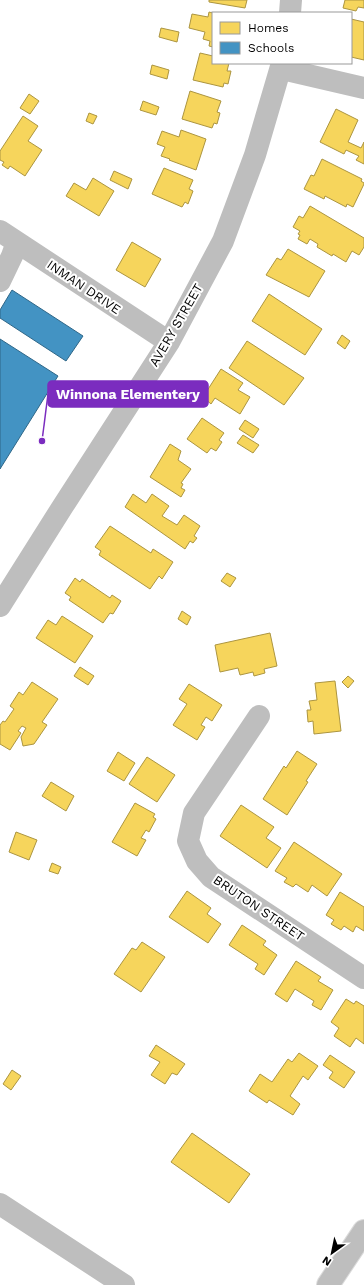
<svg xmlns="http://www.w3.org/2000/svg" width="364" height="1285" font-family="'Work Sans',sans-serif">
  <style>
    .homes { fill: #f6d55c; stroke: #ac9540 }
    .schools { fill: #4393c3; stroke: #2f6788 }
    .lines { fill: none; stroke-linecap: round; stroke-linejoin: round }
    .major-casing { stroke: #dbdbdb; stroke-width: 24 }
    .minor { stroke: #bebebe; stroke-width: 22 }
    .major { stroke: #bebebe; stroke-width: 22 }
    .labels { text-anchor: middle; dominant-baseline: central; stroke-width: 4; stroke-linejoin: round; paint-order: stroke }
    .street-label { font-size: 13px; fill: #000; stroke: #fff }
    .leader { fill: none; stroke: #7b2cbf; stroke-width: 1.5 }
    .callout-dot { fill: #7b2cbf; stroke: #fff; stroke-width: 1.5 }
    .callout { fill: #7b2cbf; stroke: #7b2cbf; stroke-width: 1.5 }
    .callout-label { font-size: 14px; text-anchor: middle; font-weight: bold; fill: #fff }
  </style>
  <rect width="100%" height="100%" fill="#fff"/>
  <!-- homes -->
  <path class="homes" d="M209,0H247L245,8L209,2Z
    M345,0H364V8L358,7L356,11L343,8Z
    M209,12L213,13V47L209,46L210,41L203,39L205,32L189,28L192,14L208,17Z
    M351,19L364,22V60L351,57Z
    M161,28L179,32L177,42L159,37Z
    M200,53L213,56V63H229L227,71H231L228,84L224,83L223,87L193,80Z
    M152,65L169,70L167,79L150,74Z
    M190,91L221,101L217,112L220,113L217,124L214,123L212,128L182,119Z
    M29,94L39,101L30,114L20,108Z
    M143,101L159,107L156,115L140,110Z
    M336,109L358,120L348,142L361,148L364,142V164L356,160L359,156L346,150L344,154L320,142Z
    M89,113L97,116L93,124L86,121Z
    M23,116L38,126L28,141L42,150L25,176L10,166L8,169L2,165L4,162L0,160V151Z
    M181,130L206,139L196,170L169,160L170,159L161,156L165,147L157,144L162,131L179,137Z
    M322,159L362,179L361,181L364,183V184L353,207L347,204L346,207L325,196L324,199L304,189L311,175L314,176Z
    M164,168L193,180L189,189L193,191L188,204L185,202L182,207L152,194Z
    M114,171L132,179L128,189L110,180Z
    M93,178L114,191L99,216L66,196L74,183L86,190Z
    M310,206L364,238V247L359,255L352,251L346,262L333,254L332,256L317,247L318,244L310,239L307,244L298,239L300,235L298,234L300,231L293,227L299,216L303,218Z
    M132,242L161,259L145,287L116,270Z
    M288,249L325,271L309,297L266,275L277,258L281,260Z
    M269,294L322,329L305,355L252,321Z
    M342,335L350,341L345,349L337,343Z
    M247,341L304,378L284,405L229,368Z
    M221,369L243,383L238,390L250,397L240,414L215,398L211,404L203,397Z
    M202,418L224,433L219,440L222,442L216,451L211,448L207,453L187,439Z
    M245,420L259,429L253,438L239,429Z
    M243,435L259,445L253,453L237,443Z
    M170,444L181,451L178,460L191,469L181,483L183,484L181,488L185,490L181,497L150,477Z
    M133,494L146,503L152,494L169,506L162,516L177,525L184,515L200,526L194,536L197,538L193,543L190,541L185,549L125,507Z
    M110,526L151,553L153,549L173,562L162,579L159,576L150,589L99,555L101,551L95,547Z
    M227,573L236,578L230,587L221,581Z
    M75,578L80,582L82,579L110,598L112,595L121,601L113,614L110,613L103,623L69,600L71,597L65,593Z
    M182,611L191,617L187,625L178,619Z
    M62,616L93,636L75,663L36,638L48,620L56,625Z
    M270,633L277,666L264,669L265,673L254,676L253,672L240,675L238,668L220,672L215,645Z
    M80,667L94,676L88,685L74,676Z
    M348,676L354,681L348,688L342,682Z
    M335,681L341,731L314,734L313,721L308,722L307,710H311L309,701L317,700L315,683Z
    M32,682L58,699L42,722L47,725L34,744L23,746L21,737L26,728L22,726L18,731L21,733L10,750L0,744V725L3,721L5,722L14,709L10,706L19,692L23,695Z
    M189,684L222,705L212,721L206,717L201,725L205,727L197,740L173,725L187,704L179,699Z
    M297,751L317,764L306,781L308,782L287,815L263,799L284,766L286,768Z
    M118,752L135,763L124,781L107,771Z
    M147,757L175,775L157,802L129,784Z
    M51,782L74,796L66,811L42,796Z
    M135,803L155,814L153,817L156,819L149,832L146,830L141,838L146,840L137,856L112,842Z
    M241,805L274,827L266,838L281,848L267,868L220,836Z
    M16,832L37,840L29,860L9,852Z
    M294,842L342,874L327,896L312,885L308,892L296,884L293,887L284,882L287,878L275,871Z
    M52,863L61,867L58,874L49,871Z
    M187,891L211,908L207,914L221,924L208,943L169,917Z
    M340,892L364,907V931L356,926L353,932L344,926L341,930L331,924L334,920L326,915Z
    M242,925L266,941L263,945L277,955L264,975L255,969L258,964L229,945Z
    M142,942L165,957L141,992L114,974L132,948L136,950Z
    M296,961L321,977L318,981L333,990L321,1010L312,1005L314,1001L295,989L287,1002L275,994Z
    M346,999L354,1004L356,1001L364,1006V1044L356,1038L350,1047L334,1036L339,1028L331,1022Z
    M156,1045L185,1064L177,1075L172,1073L165,1084L151,1075L160,1062L149,1056Z
    M299,1053L318,1066L308,1080L303,1076L290,1096L300,1104L293,1115L269,1100L267,1103L249,1091L260,1074L272,1082L288,1059L292,1062Z
    M330,1055L355,1072L344,1088L329,1078L333,1072L323,1065Z
    M12,1070L21,1076L11,1090L3,1084Z
    M192,1133L250,1174L229,1203L171,1162Z"/>
  <!-- schools -->
  <path class="schools" d="M12,290L83,336L66,361L0,318V310Z
    M0,339L58,376L0,469Z"/>
  <g class="lines">
    <defs>
      <path id="major" d="M328,1285L364,1231"/>
    </defs>
    <!-- major casing -->
    <use href="#major" class="major-casing"/>
    <!-- minor -->
    <path class="minor" d="M290,13L291,0
      M282,69L364,88
      M0,231L169,342
      M0,281L12,256L17,242
      M0,606L63,506L169,342L223,241L255,155L282,63
      M259,716L194,813L188,841L197,861L211,877L364,978
      M0,1204L124,1285"/>
    <!-- major -->
    <use href="#major" class="major"/>
  </g>
  <g class="labels">
    <!-- street labels -->
    <g class="street-label">
      <text transform="translate(84 287) rotate(34)">INMAN DRIVE</text>
      <text transform="translate(176 325) rotate(-60)">AVERY STREET</text>
      <text transform="translate(259 908) rotate(34)">BRUTON STREET</text>
    </g>
  </g>
  <!-- callouts -->
  <path class="leader" d="M42 441L48 394"/>
  <circle class="callout-dot" cx="42" cy="441" r="4"/>
  <rect class="callout" x="48" y="381" width="160" height="26" rx="4"/>
  <g class="callout-label">
    <text x="128" y="399">Winnona Elementery</text>
  </g>
  <!-- legend -->
  <rect x="212" y="12" width="140" height="52" fill="#ffffff" stroke="#999999"/>
  <rect x="220" y="22" width="20" height="12" fill="#f6d55c" stroke="#999999"/>
  <text x="248" y="32" font-size="12" fill="#000000">Homes</text>
  <rect x="220" y="42" width="20" height="12" fill="#4393c3" stroke="#999999"/>
  <text x="248" y="52" font-size="12" fill="#000000">Schools</text>
  <!-- north arrow -->
  <g transform="translate(332 1253) rotate(213)" stroke="#ffffff" stroke-width="3" paint-order="stroke">
  <path d="M0-3L7 15L0 10L-7 15Z" fill="#000000"/>
  <text y="-6" font-size="11" font-weight="bold" text-anchor="middle" fill="#000000">N</text>
  </g>
</svg>
